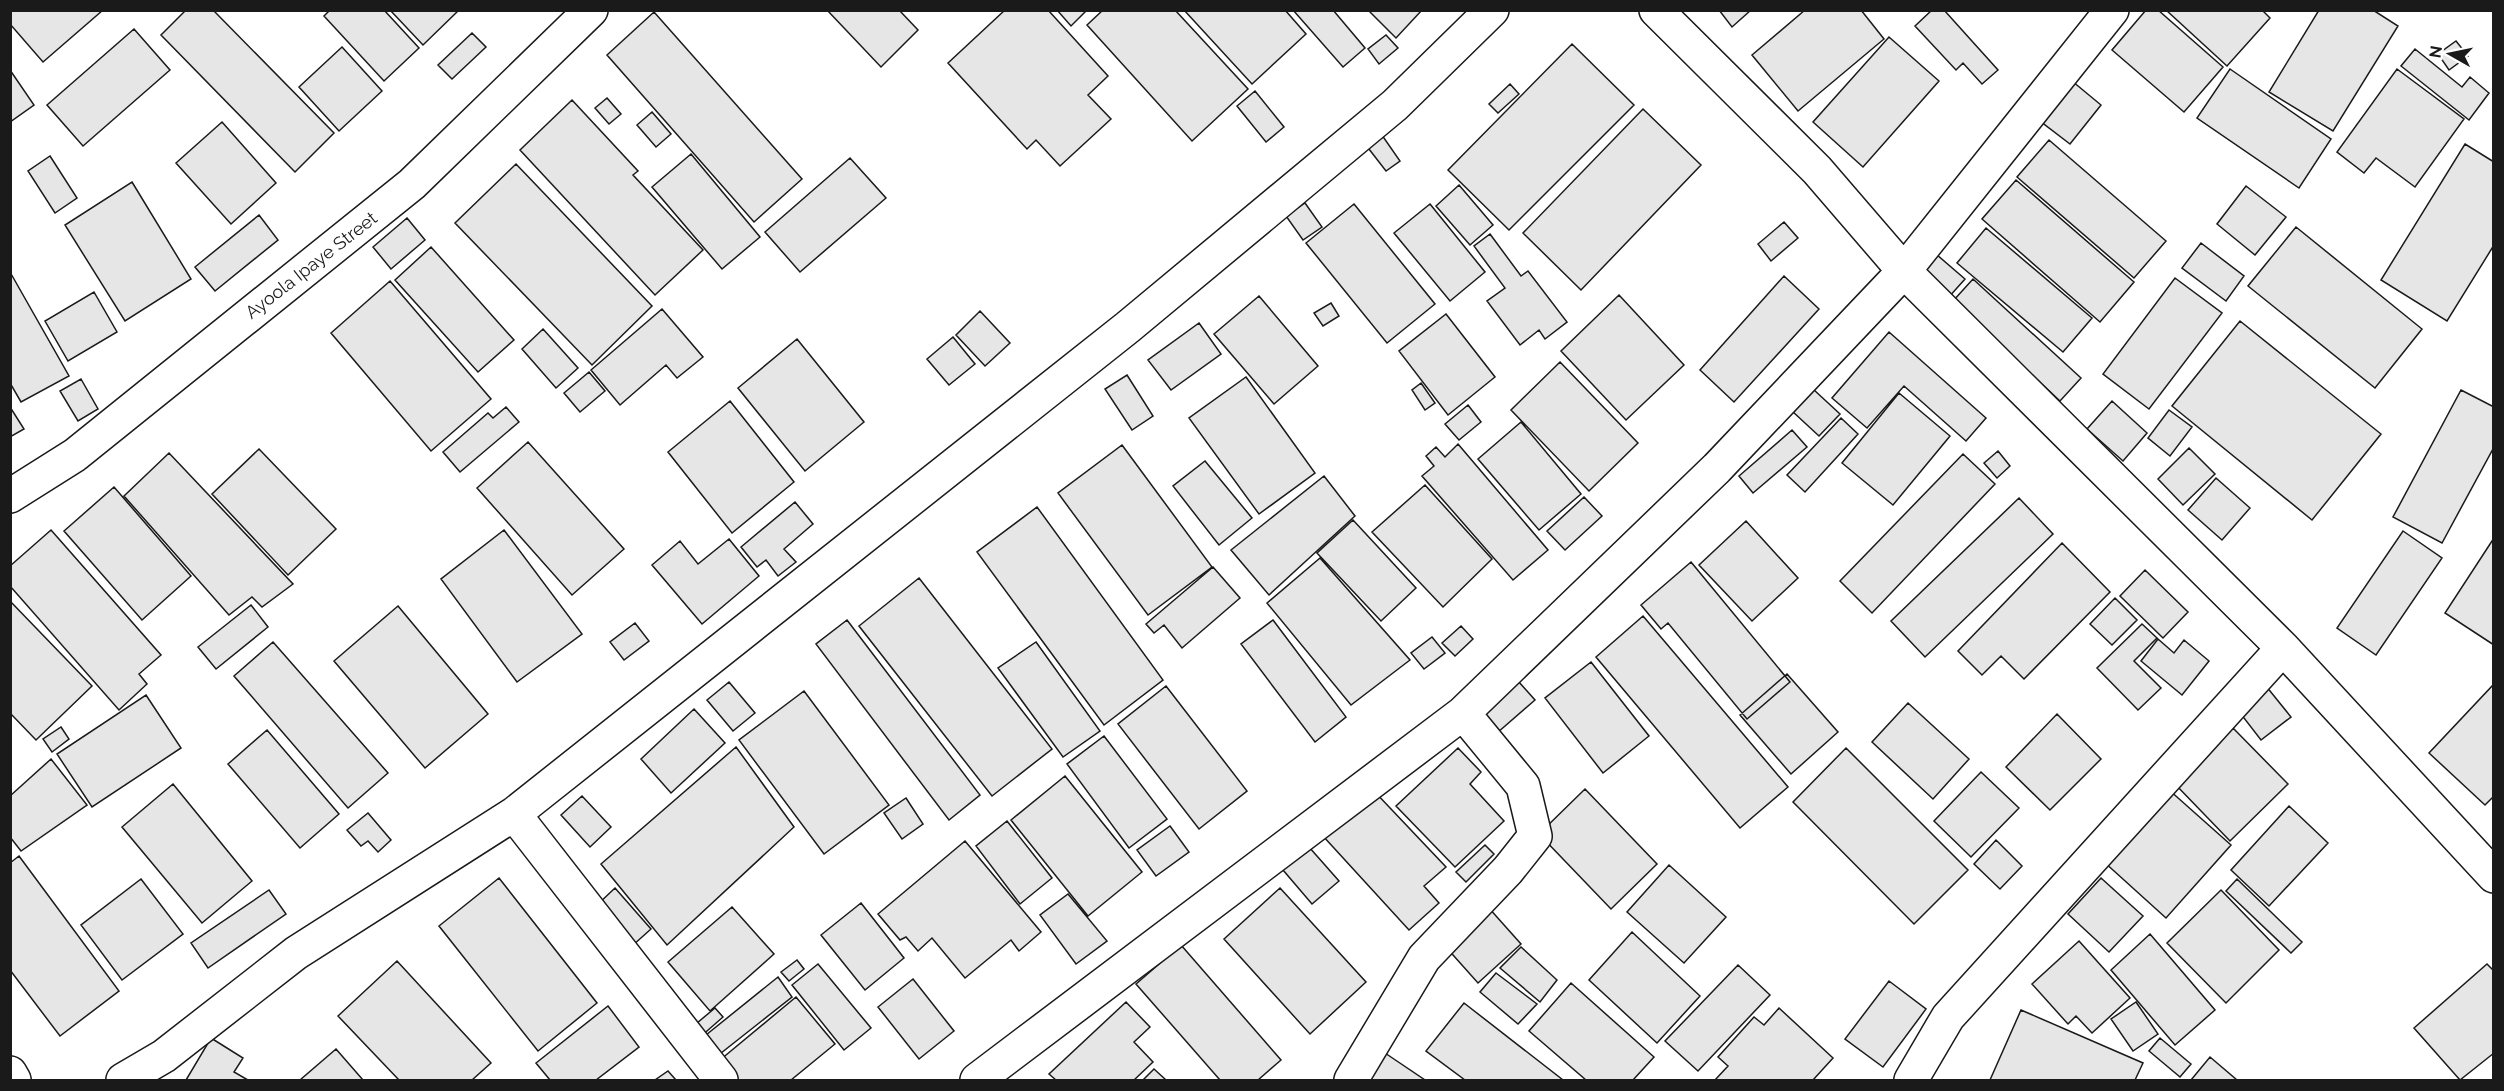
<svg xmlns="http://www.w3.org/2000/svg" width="2504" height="1091" font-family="Raleway,sans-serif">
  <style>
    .building { fill: #e6e6e6; stroke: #1a1a1a; stroke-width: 1.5 }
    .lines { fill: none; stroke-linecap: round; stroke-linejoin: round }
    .minor-casing { stroke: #1a1a1a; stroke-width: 36 }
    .minor { stroke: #fff; stroke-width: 33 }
    .labels { text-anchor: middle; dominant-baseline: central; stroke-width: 4.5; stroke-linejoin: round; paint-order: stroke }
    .street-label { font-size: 18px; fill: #1a1a1a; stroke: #fff }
  </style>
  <rect width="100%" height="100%" fill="#fff"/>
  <!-- building -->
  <path class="building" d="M10,10H103L43,62L10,24Z
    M186,10H213L334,133L295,172L161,35Z
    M330,10H384L419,48L384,81L324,16Z
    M390,10H459L423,45Z
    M827,10H899L918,30L881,67Z
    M1005,10H1048L1108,76L1088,95L1111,119L1060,166L1036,140L1027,149L948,63Z
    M1057,10H1087L1071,26Z
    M1103,10H1175L1248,89L1192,141L1087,25Z
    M1184,10H1285L1306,34L1252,84Z
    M1293,10H1333L1365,48L1343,67Z
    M1368,10H1422L1396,38Z
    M1719,10H1751L1732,27Z
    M1805,10H1861L1884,39L1798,111L1752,55Z
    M1944,10L1998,70L1982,84L1963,63L1956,70L1915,26L1932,10Z
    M2146,10H2158L2223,67L2184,112L2112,50Z
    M2166,10H2262L2270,18L2227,66Z
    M2319,10H2373L2398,26L2333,131L2269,92Z
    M654,12L802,179L754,222L607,55Z
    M134,29L170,70L83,146L47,105Z
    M472,33L486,47L452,79L438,65Z
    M1386,35L1398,48L1379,64L1368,49Z
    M1889,37L1939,81L1863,167L1813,122Z
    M2456,41L2468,56L2449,70L2438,54Z
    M1572,44L1634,105L1509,230L1448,170Z
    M342,47L382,91L339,131L299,87Z
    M2415,49L2462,87L2470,77L2489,93L2469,120L2401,66Z
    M2230,69L2331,139L2299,188L2197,118Z
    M2397,69L2464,119L2415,187L2376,158L2364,173L2337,152Z
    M10,70L34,105L10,122Z
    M2072,81L2101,105L2070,144L2040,121Z
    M1510,84L1519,94L1498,113L1489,104Z
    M1255,91L1284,127L1266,142L1237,106Z
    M607,98L621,114L609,124L595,108Z
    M572,100L638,171L633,175L703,250L655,295L520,150Z
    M1643,109L1701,165L1581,290L1523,233Z
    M652,112L671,134L656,147L637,125Z
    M222,122L276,183L231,224L176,163Z
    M1377,128L1400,161L1386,171L1362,140Z
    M2049,140L2166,241L2134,278L2017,177Z
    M2465,144L2494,162V245L2447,321L2381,280Z
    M691,154L760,237L722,269L652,187Z
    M50,156L77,198L55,213L28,171Z
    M850,158L886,198L800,272L765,232Z
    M516,164L652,306L592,365L455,223Z
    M2016,180L2134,282L2100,322L1982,219Z
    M132,182L191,279L125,321L65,225Z
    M1459,185L1493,225L1470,245L1436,206Z
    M2246,186L2286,217L2255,255L2217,224Z
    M1305,203L1322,227L1303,240L1286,216Z
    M1354,204L1435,304L1387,343L1306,243Z
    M1430,204L1485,272L1450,301L1394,233Z
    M259,215L278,240L215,291L195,267Z
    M407,218L425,240L391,269L373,247Z
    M1784,222L1798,238L1771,261L1758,244Z
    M2296,227L2422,329L2375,388L2248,286Z
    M1986,228L2092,318L2063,352L1957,263Z
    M1490,234L1521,276L1528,271L1567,322L1545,339L1539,330L1520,345L1487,301L1505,288L1474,246Z
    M1922,242L1965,279L1948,298L1906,261Z
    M2201,243L2244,276L2226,301L2182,268Z
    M431,247L514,340L478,372L395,280Z
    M10,272L69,376L21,402L10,383Z
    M1784,276L1819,309L1734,402L1700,370Z
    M2175,278L2222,313L2149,409L2103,374Z
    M1973,279L2081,378L2060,401L1953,301Z
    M390,281L491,399L431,451L331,333Z
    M94,292L117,332L68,361L45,321Z
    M1619,295L1684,365L1626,420L1561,351Z
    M1259,296L1318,366L1274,404L1214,334Z
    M1331,303L1339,316L1323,326L1314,313Z
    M662,309L703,357L677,378L666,365L620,405L591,370Z
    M980,311L1010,343L985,366L956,335Z
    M1446,314L1495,377L1448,415L1399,351Z
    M2240,321L2381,434L2312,520L2172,406Z
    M1199,323L1221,354L1171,390L1148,360Z
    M543,329L578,368L556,388L522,349Z
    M1889,332L1986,418L1966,441L1904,386L1867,428L1832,398Z
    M953,337L975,364L949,385L927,359Z
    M797,339L864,422L805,471L738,388Z
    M1560,362L1638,443L1589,491L1511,410Z
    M589,372L605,391L580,412L564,393Z
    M1127,375L1153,416L1132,430L1105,389Z
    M1246,377L1315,473L1259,514L1189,418Z
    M81,379L98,409L78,421L60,391Z
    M1421,383L1435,403L1425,410L1412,390Z
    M1813,389L1840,414L1819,436L1792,411Z
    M2461,390L2494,407V447L2442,543L2393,517Z
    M1899,393L1950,436L1893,505L1842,463Z
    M730,401L794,482L732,533L668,452Z
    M2112,401L2147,433L2123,461L2087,429Z
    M1468,405L1481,422L1459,440L1445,424Z
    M10,407L24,429L10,437Z
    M506,407L519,422L460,472L443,452L488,413L493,418Z
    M2169,410L2192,427L2170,456L2148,438Z
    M1841,418L1858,434L1805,492L1787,475Z
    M1521,422L1581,494L1539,530L1478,459Z
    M1792,430L1807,447L1753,493L1739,476Z
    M528,442L624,549L572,595L477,488Z
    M1458,444L1548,550L1513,580L1422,476L1434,466L1426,456L1436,447L1445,457Z
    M1122,445L1212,567L1148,615L1058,493Z
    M2189,448L2215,474L2183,505L2158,479Z
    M259,449L336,529L288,575L212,494Z
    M1998,451L2010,466L1997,478L1984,463Z
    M169,453L293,584L262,607L252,597L229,615L124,496Z
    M1963,454L1995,484L1872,613L1840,581Z
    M1205,461L1252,518L1219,545L1173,486Z
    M1324,476L1355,516L1269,595L1231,550Z
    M2216,478L2250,508L2222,540L2188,510Z
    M1425,485L1492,559L1443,607L1372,532Z
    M114,487L191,576L142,620L64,531Z
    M1584,497L1602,516L1565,550L1547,531Z
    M2019,498L2053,534L1925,657L1891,621Z
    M795,502L813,524L784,549L796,562L778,576L766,560L757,567L741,547Z
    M1037,507L1163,680L1104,725L977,552Z
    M1353,520L1416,588L1381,621L1317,553Z
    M1746,521L1798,578L1752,621L1699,565Z
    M51,530L161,655L139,674L147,684L119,710L10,586V566Z
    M504,530L582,634L517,682L441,579Z
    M2403,531L2442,558L2376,655L2337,628Z
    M729,539L759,576L702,624L652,565L680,541L698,564Z
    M2492,541L2494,543V645L2445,613Z
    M2062,543L2110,592L2024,679L2001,656L1982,675L1958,651Z
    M1320,558L1410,660L1351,705L1267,603Z
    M1691,562L1790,682L1747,719L1668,623L1661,629L1641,605Z
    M1213,567L1240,598L1182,648L1164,625L1154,633L1146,624Z
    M2145,570L2188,612L2163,638L2120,596Z
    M919,578L1052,749L992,796L859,626Z
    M2115,598L2137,620L2112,645L2090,624Z
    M10,601L92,686L36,740L10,713Z
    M251,605L268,627L216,669L198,647Z
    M398,606L488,714L425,768L334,661Z
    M1643,616L1788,787L1740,828L1596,657Z
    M847,620L980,795L949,820L816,644Z
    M1273,620L1346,717L1315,742L1241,644Z
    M635,623L649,641L624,660L610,642Z
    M2142,624L2157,638L2134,661L2161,688L2138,710L2097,668Z
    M1461,626L1473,639L1455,656L1442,643Z
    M1432,637L1445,653L1424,669L1411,653Z
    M2158,639L2174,653L2184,640L2209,661L2182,695L2141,661Z
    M273,642L388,773L348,808L234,676Z
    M1036,642L1100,731L1063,757L998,668Z
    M1591,662L1649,736L1603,773L1545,698Z
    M1787,674L1838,732L1791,774L1740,715Z
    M1518,681L1535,700L1497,733L1480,714Z
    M729,682L755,713L733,731L707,700Z
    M2494,684V796L2485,805L2429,753Z
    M1166,686L1247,791L1199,829L1118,724Z
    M2266,686L2291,717L2261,740L2237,709Z
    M804,691L889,805L824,854L739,740Z
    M146,695L181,748L92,807L57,754Z
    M1908,703L1969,759L1933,799L1872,742Z
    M694,709L725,743L671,793L641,759Z
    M2057,714L2101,759L2050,810L2006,767Z
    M61,727L69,739L52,752L43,739Z
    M2233,728L2288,784L2230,841L2175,784Z
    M267,730L339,814L300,848L228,764Z
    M1104,736L1167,819L1129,848L1067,764Z
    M736,747L794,827L667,945L601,864Z
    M1458,748L1481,772L1470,784L1504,821L1455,867L1396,806Z
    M1846,748L1968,870L1914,924L1793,802Z
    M51,759L87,805L21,851L10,837V796Z
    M1981,772L2019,808L1971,857L1934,821Z
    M1065,776L1142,872L1088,916L1011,820Z
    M173,784L252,881L202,923L122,827Z
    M1585,789L1657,864L1611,909L1539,834Z
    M2168,789L2231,845L2166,918L2103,861Z
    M1373,790L1446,867L1424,886L1439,903L1409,930L1323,836Z
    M582,796L611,827L590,847L561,815Z
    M906,798L923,824L902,839L884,813Z
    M2289,806L2328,843L2269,906L2231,870Z
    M368,813L391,840L378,852L368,841L361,846L347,830Z
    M1007,821L1052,878L1020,904L976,846Z
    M1170,826L1189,852L1156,876L1137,850Z
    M1996,840L2022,866L2000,889L1974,864Z
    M965,841L1041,932L1019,951L1011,940L965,978L932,938L918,951L906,937L900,940L878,914Z
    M1485,845L1494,854L1466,882L1456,872Z
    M1309,847L1339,881L1312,904L1283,870Z
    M19,856L119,991L60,1036L10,970V863Z
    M1669,865L1726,917L1684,963L1627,912Z
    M499,878L597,1003L538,1051L439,926Z
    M2101,878L2143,916L2109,952L2068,914Z
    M141,879L183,934L122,980L81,925Z
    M2237,879L2302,942L2291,953L2226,891Z
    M615,888L651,929L632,946L597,905Z
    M1280,888L1366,982L1310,1034L1224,939Z
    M269,890L286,914L208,968L191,943Z
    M2221,890L2279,950L2226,1003L2167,943Z
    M1068,894L1107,941L1076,964L1040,915Z
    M861,903L904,958L865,990L821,935Z
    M732,907L774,954L710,1011L668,962Z
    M1488,907L1521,944L1478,983L1445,946Z
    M1632,932L1700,996L1657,1043L1589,980Z
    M2150,934L2215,1010L2175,1045L2111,970Z
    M2079,941L2130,998L2092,1033L2076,1016L2068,1024L2032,984Z
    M1181,945L1281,1060L1258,1080H1220L1136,984Z
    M1521,947L1557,980L1540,1002L1500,968Z
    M797,960L804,969L789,981L781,972Z
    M397,961L491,1063L472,1080H399L338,1016Z
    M818,964L871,1028L844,1050L792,985Z
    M2487,964L2494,971V1053L2460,1080L2414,1028Z
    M1738,965L1770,995L1698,1071L1665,1041Z
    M1496,973L1537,1004L1518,1024L1480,992Z
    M778,977L792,997L716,1057L701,1039Z
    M913,979L954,1031L919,1059L878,1007Z
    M1889,981L1926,1009L1883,1067L1845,1039Z
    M1571,983L1654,1057L1633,1080H1586L1529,1031Z
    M796,997L835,1044L791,1080H737L720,1060Z
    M1126,1002L1150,1027L1134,1042L1153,1062L1134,1080H1056L1049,1074Z
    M2136,1002L2158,1034L2133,1051L2111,1019Z
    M1464,1003L1563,1080H1465L1426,1051Z
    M608,1006L639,1047L596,1080H550L536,1063Z
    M715,1008L723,1017L699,1038L691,1028Z
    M1779,1008L1833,1058L1813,1080H1715L1728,1066L1718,1057L1754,1017L1764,1025Z
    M2021,1010L2143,1063L2135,1080H1990Z
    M211,1038L243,1058L234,1072L248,1080H186Z
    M2160,1038L2191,1064L2180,1077L2149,1051Z
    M336,1049L363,1080H300Z
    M1382,1051L1425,1080H1362Z
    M2210,1057L2237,1080H2191Z
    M1154,1069L1166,1080H1143Z
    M668,1071L676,1080H655Z"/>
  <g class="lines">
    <defs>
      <path id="minor" d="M1656,10L1817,170L1904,271L2283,648L2494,876
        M10,496L75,455L412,184L591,10
        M514,814L721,1080
        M10,1073L14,1080
        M123,1080L164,1056L296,953L514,814L1128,327L1395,105L1492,10
        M977,1080L1463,713L1717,468L1904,271L2112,10
        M1351,1080L1424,958L1508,870L1535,836L1523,786L1463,713
        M1911,1080L1948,1017L2283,648"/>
    </defs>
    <!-- minor casing -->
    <use href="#minor" class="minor-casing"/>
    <!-- minor -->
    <use href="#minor" class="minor"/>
  </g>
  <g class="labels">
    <!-- street labels -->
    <g class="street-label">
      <text transform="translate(311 265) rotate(-38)">Ayoola Ipaye Street</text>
    </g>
  </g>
  <!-- border -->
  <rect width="2504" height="1091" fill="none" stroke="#1a1a1a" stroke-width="24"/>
  <!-- north arrow -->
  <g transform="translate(2450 54) rotate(279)" stroke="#ffffff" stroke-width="4.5" paint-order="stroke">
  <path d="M0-4.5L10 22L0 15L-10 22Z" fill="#1a1a1a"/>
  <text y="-9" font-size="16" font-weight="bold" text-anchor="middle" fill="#1a1a1a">N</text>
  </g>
</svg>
